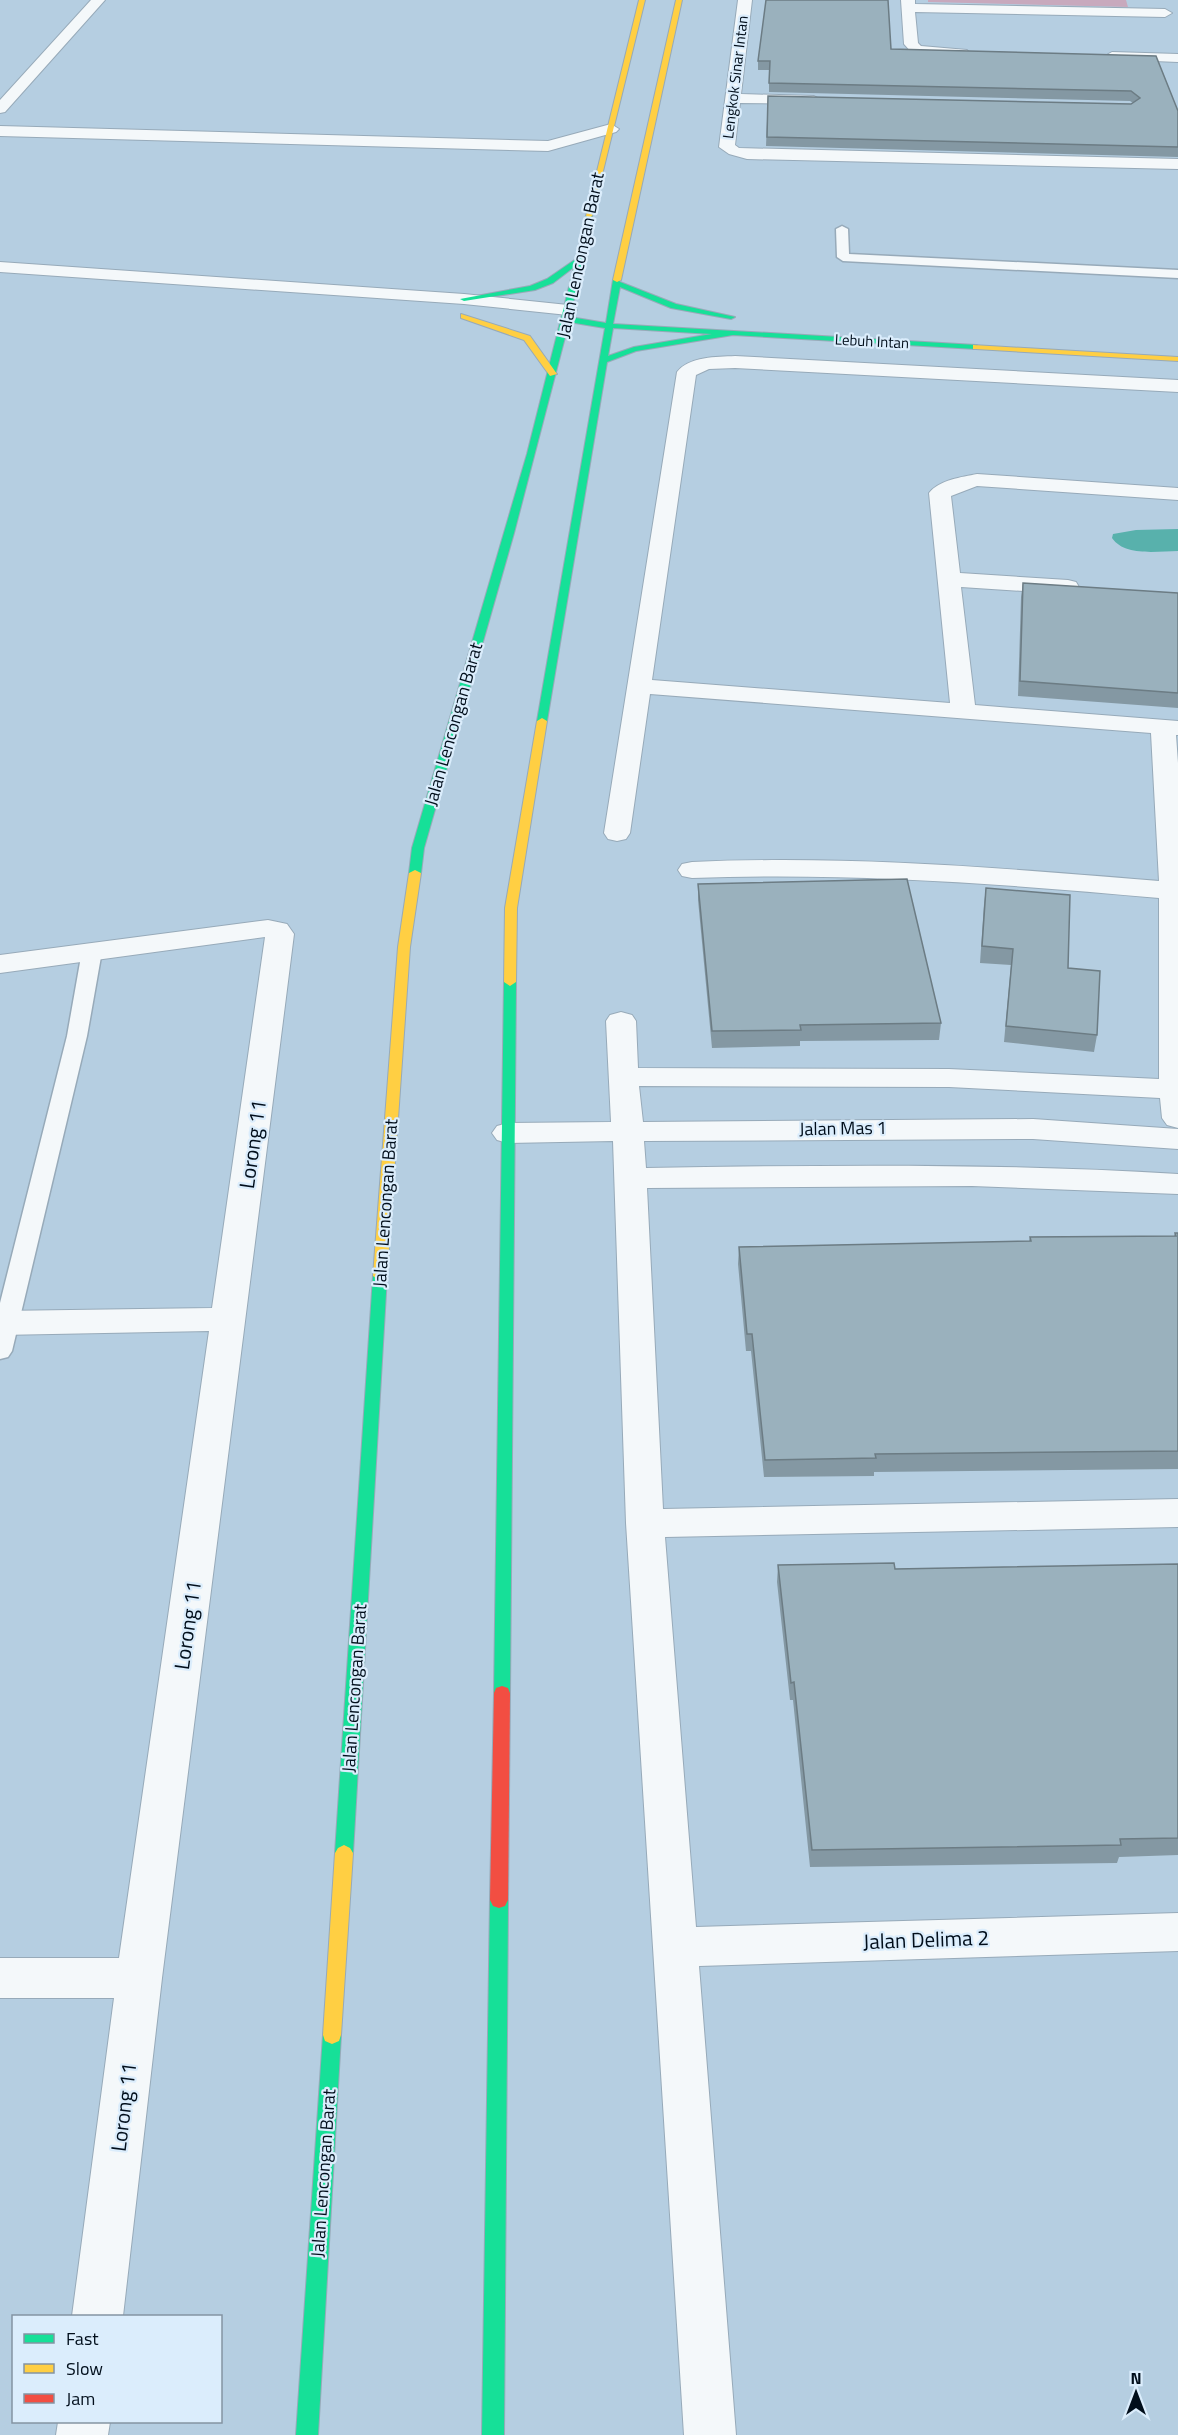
<svg xmlns="http://www.w3.org/2000/svg" width="1178" height="2435" font-family="'Titillium Web',sans-serif">
  <style>
    .green { fill: #c8a9bd }
    .water { fill: #58b1ac }
    .lines { fill: none; stroke-linecap: round; stroke-linejoin: round }
    .lane-casing { stroke: #97aab9; stroke-width: 3 }
    .street-casing { stroke: #97aab9; stroke-width: 2 }
    .fast-casing { stroke: #97aab9; stroke-width: 2 }
    .slow-casing { stroke: #97aab9; stroke-width: 2 }
    .jam-casing { stroke: #97aab9; stroke-width: 2 }
    .lane { fill: #f4f8fa; fill-rule: evenodd }
    .street { fill: #f4f8fa; fill-rule: evenodd }
    .fast { fill: #16e098; fill-rule: evenodd }
    .slow { fill: #ffcf43; fill-rule: evenodd }
    .jam { fill: #f24e42; fill-rule: evenodd }
    .wall { fill: #8498a3 }
    .building { fill: #9ab1bd; stroke: #6c7c84; stroke-width: 1.5 }
    .labels { text-anchor: middle; dominant-baseline: central; stroke-width: 4.5; stroke-linejoin: round; paint-order: stroke }
    .far-street-label { font-size: 15px; fill: #010e1b; stroke: #dbedfc }
    .street-label { font-size: 18px; fill: #010e1b; stroke: #dbedfc }
    .near-street-label { font-size: 21px; fill: #010e1b; stroke: #dbedfc }
  </style>
  <rect width="100%" height="100%" fill="#b5cee1"/>
  <!-- green -->
  <path class="green" d="M928,0H1126L1128,7L928,2Z"/>
  <!-- water -->
  <path class="water" d="M1178,529V551C1158,551 1125,557 1112,538L1113,534L1136,530Z"/>
  <g class="lines">
    <defs>
      <path id="lane" d="M842,226L848,229L849,254L1178,270V278L843,261L837,257L836,229Z
        M92,945L99,947L102,951L87,1036L12,1351L8,1357L0,1359V1303L67,1036L82,951L85,947Z"/>
      <path id="street" d="M91,0H105L5,112L0,113V100Z
        M738,0H752L741,94L814,96L821,100L814,104L740,103L735,145L739,148L1178,159V169L747,159L729,154L719,147Z
        M901,0H915V4L1165,9L1172,13L1165,17L915,12L918,43L921,46L967,50L969,53L967,56L962,57L912,53L904,44Z
        M1112,52L1178,54V62L1107,59L1105,56Z
        M611,124L619,129L616,132L548,151L0,136V126L548,141Z
        M0,262L464,294L568,305L574,306L577,310L574,314L568,315L464,304L0,272Z
        M735,356L1178,380V392L735,368L709,369L696,375L652,680L950,703L929,493C939,480 962,477 977,474L1178,488V500L977,486L951,496L960,573L1068,580L1076,582L1079,587L1076,592L1068,594L961,587L975,705L1178,721V735H1176L1178,763V1128L1167,1125L1162,1118L1160,1098L949,1087L639,1086L643,1122L1033,1119L1178,1129V1149L1033,1139L644,1141L646,1168C823,1165 1001,1163 1178,1174V1194L972,1186L647,1188L663,1509L1178,1499V1527L665,1537L696,1927L1178,1913V1951L699,1966L736,2435H684L626,1523L613,1141L508,1143L497,1140L492,1133L497,1126L508,1123L611,1122L606,1021L610,1015L621,1012L632,1015L636,1021L638,1068L949,1069L1159,1079V898C1003,884 849,872 692,878L682,876L678,870L682,864L692,862C848,855 1003,868 1159,881L1151,733L650,694L630,833L626,839L617,841L608,839L604,833L677,372C689,356 717,357 735,356Z
        M268,920L287,924L294,934L162,1978L123,2316H72L114,1998H0V1958H119L209,1331L0,1335V1311L212,1308L265,937L0,973V955Z
        M58,2422H110L108,2435H56Z"/>
      <path id="fast" d="M589,214L592,216L570,317L606,323L613,280L617,278L620,282L676,304L735,317L731,319L671,308L620,287L613,324L976,345L980,347L976,349L733,335L636,351L607,362L547,721L542,724L537,721L605,328L569,322L514,533L424,848L421,873L419,875H411L409,873L412,848L527,454L574,267L553,283L535,290L464,301L460,299L530,286L547,279L576,259L586,216ZM613,328L712,334L634,347L608,356Z
        M510,978L516,982L510,1693L508,1698L502,1700L496,1698L494,1693L504,982Z
        M380,1271L387,1276L353,1853L350,1858L344,1861L338,1858L335,1853L373,1276Z
        M499,1892L505,1894L508,1900L504,2435H482L490,1900L493,1894Z
        M332,2026L339,2029L341,2035L318,2435H296L323,2035L325,2029Z"/>
      <path id="slow" d="M639,0H645L592,216L589,218L586,216Z
        M676,0H682L621,280L617,282L613,280Z
        M461,314L530,336L557,374L550,376L524,340L461,318Z
        M973,345L1178,357V361L976,349H973Z
        M542,718L547,721L517,908L516,982L510,986L504,982L505,908L537,721Z
        M415,870L421,873L410,947L387,1276L380,1281L373,1276L398,947L409,873Z
        M344,1845L350,1848L353,1853L341,2035L339,2041L332,2044L325,2041L323,2035L335,1853L338,1848Z"/>
      <path id="jam" d="M502,1686L508,1688L510,1693L508,1900L505,1906L499,1908L493,1906L490,1900L494,1693L496,1688Z"/>
    </defs>
    <!-- lane casing -->
    <use href="#lane" class="lane-casing"/>
    <!-- street casing -->
    <use href="#street" class="street-casing"/>
    <!-- fast casing -->
    <use href="#fast" class="fast-casing"/>
    <!-- slow casing -->
    <use href="#slow" class="slow-casing"/>
    <!-- jam casing -->
    <use href="#jam" class="jam-casing"/>
    <!-- lane -->
    <use href="#lane" class="lane"/>
    <!-- street -->
    <use href="#street" class="street"/>
    <!-- fast -->
    <use href="#fast" class="fast"/>
    <!-- slow -->
    <use href="#slow" class="slow"/>
    <!-- jam -->
    <use href="#jam" class="jam"/>
  </g>
  <!-- wall -->
  <path class="wall" d="M891,49L1156,56L1178,111V157L766,146L768,96L1131,104L1133,103L1130,101L769,92V70H758V61Z
    M1023,583L1178,593V708L1018,696L1021,597Z
    M698,884L941,1023L939,1040L800,1041V1046L712,1048L698,900Z
    M986,888L1068,968L1097,1035L1094,1052L1004,1042L1011,965L980,963L984,904Z
    M1175,1233H1178V1469L874,1472V1476L764,1477L751,1351H746L738,1264L739,1247L1029,1241L1030,1237L1174,1236Z
    M1178,1564V1855L1119,1857L1117,1863L810,1867L793,1700H790L777,1582L778,1565L895,1569Z"/>
  <!-- building -->
  <path class="building" d="M766,0H888L891,49L1156,56L1178,111V147L767,137L768,96L1131,104L1140,98L1131,91L769,83L770,61H758Z
    M1023,583L1178,593V693L1020,681Z
    M907,879L941,1023L800,1025L801,1030L712,1031L698,884Z
    M986,888L1070,895L1068,968L1100,971L1097,1035L1006,1026L1013,949L982,946Z
    M1175,1233H1178V1451L875,1454L876,1458L765,1460L752,1334H747L739,1247L1031,1241L1030,1237L1176,1236Z
    M894,1563L895,1569L1178,1564V1838L1120,1839L1121,1845L812,1850L794,1682L791,1683L778,1565Z"/>
  <g class="labels">
    <!-- far-street labels -->
    <g class="far-street-label">
      <text transform="translate(735 77) rotate(-83)">Lengkok Sinar Intan</text>
      <text transform="translate(872 341) rotate(3)">Lebuh Intan</text>
    </g>
    <!-- street labels -->
    <g class="street-label">
      <text transform="translate(580 255) rotate(-78)">Jalan Lencongan Barat</text>
      <text transform="translate(453 724) rotate(-74)">Jalan Lencongan Barat</text>
      <text transform="translate(843 1128) rotate(-1)">Jalan Mas 1</text>
      <text transform="translate(385 1203) rotate(-86)">Jalan Lencongan Barat</text>
      <text transform="translate(354 1688) rotate(-86)">Jalan Lencongan Barat</text>
      <text transform="translate(323 2173) rotate(-86)">Jalan Lencongan Barat</text>
    </g>
    <!-- near-street labels -->
    <g class="near-street-label">
      <text transform="translate(252 1144) rotate(-82)">Lorong 11</text>
      <text transform="translate(187 1625) rotate(-82)">Lorong 11</text>
      <text transform="translate(926 1939) rotate(-2)">Jalan Delima 2</text>
      <text transform="translate(123 2107) rotate(-83)">Lorong 11</text>
    </g>
  </g>
  <!-- legend -->
  <rect x="12" y="2315" width="210" height="108" fill="#dbedfc" stroke="#8494a2" stroke-width="1.5"/>
  <rect x="24" y="2334" width="30" height="9" fill="#16e098" stroke="#8494a2" stroke-width="1.5"/>
  <text x="66" y="2345" font-size="18" fill="#010e1b">Fast</text>
  <rect x="24" y="2364" width="30" height="9" fill="#ffcf43" stroke="#8494a2" stroke-width="1.5"/>
  <text x="66" y="2375" font-size="18" fill="#010e1b">Slow</text>
  <rect x="24" y="2394" width="30" height="9" fill="#f24e42" stroke="#8494a2" stroke-width="1.5"/>
  <text x="66" y="2405" font-size="18" fill="#010e1b">Jam</text>
  <!-- north arrow -->
  <g transform="translate(1136 2393)" stroke="#dbedfc" stroke-width="4.5" paint-order="stroke">
  <path d="M0-4.5L10 22L0 15L-10 22Z" fill="#010e1b"/>
  <text y="-9" font-size="16" font-weight="bold" text-anchor="middle" fill="#010e1b">N</text>
  </g>
</svg>
